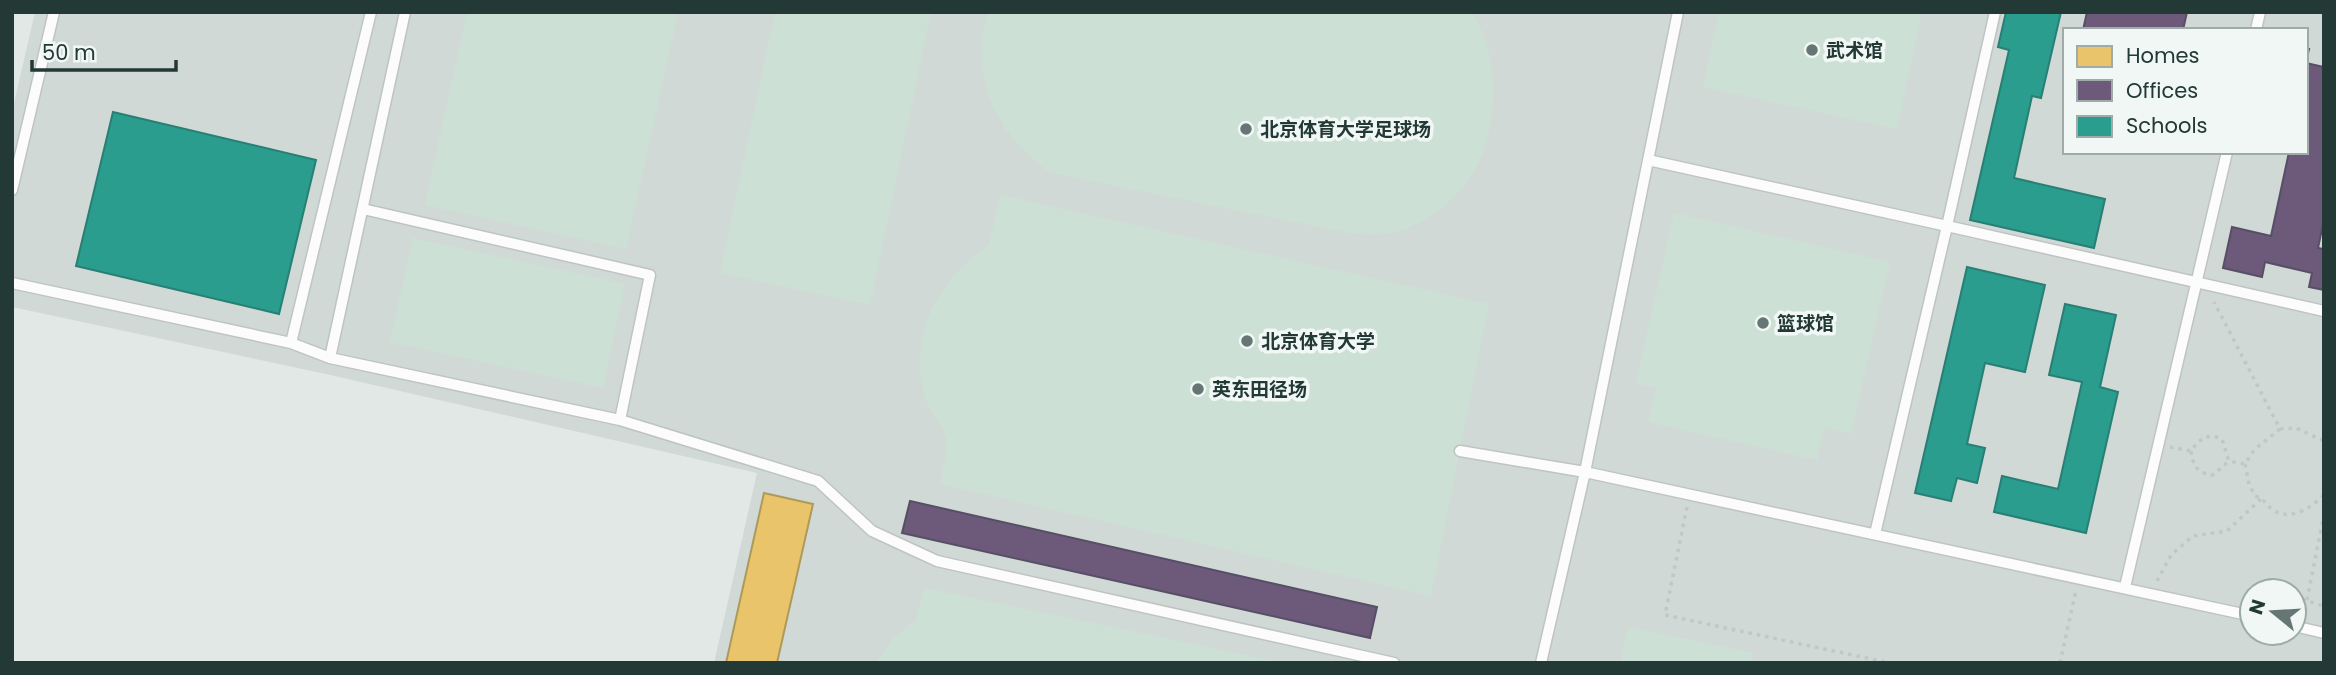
<svg xmlns="http://www.w3.org/2000/svg" width="2336" height="675" font-family="Poppins,'Noto Sans SC',sans-serif">
  <style>
    .built { fill: #d0d9d6; fill-rule: evenodd }
    .green { fill: #cce0d5 }
    .homes { fill: #e9c46a; stroke: #ad9a5a; stroke-width: 2 }
    .offices { fill: #6d597a; stroke: #564f66; stroke-width: 2 }
    .schools { fill: #2a9d8f; stroke: #287f74; stroke-width: 2 }
    .lines { fill: none; stroke-linecap: round; stroke-linejoin: round }
    .lane-casing { stroke: #bfc4c3; stroke-width: 13 }
    .path { stroke: #bfc8c6; stroke-width: 3.5; stroke-dasharray: 3.5 5; stroke-linecap: butt }
    .lane { stroke: #fbfcfb; stroke-width: 10 }
    .poi-dot { fill: #657674; stroke: #f0f7f4; stroke-width: 2.5 }
    .labels { text-anchor: middle; dominant-baseline: central; stroke-width: 7; stroke-linejoin: round; paint-order: stroke }
    .poi-label { font-size: 19px; font-weight: bold; fill: #223936; stroke: #f0f7f4; text-anchor: start }
  </style>
  <rect width="100%" height="100%" fill="#e2e8e6"/>
  <!-- built -->
  <path class="built" d="M35,12H2324V663H714L757,473L326,374L12,307V112ZM2065,30H2306V152H2065ZM2252,591H2294V633H2252Z"/>
  <!-- green -->
  <path class="green" d="M467,12H678L626,249L425,205Z
    M775,12H931L870,305L720,273Z
    M988,12H1471C1502,54 1499,135 1470,178C1455,200 1428,222 1402,230C1386,236 1366,234 1349,233L1051,173C997,137 969,77 988,12Z
    M1719,12H1922L1897,129L1703,87Z
    M1000,195L1489,304L1431,596L940,484C942,471 948,454 946,441C945,426 929,412 925,397C907,334 938,281 989,245Z
    M1674,213L1890,262L1851,434L1824,428L1817,460L1648,422L1656,388L1636,383Z
    M413,238L625,284L603,388L390,342Z
    M925,588L1284,663H875L895,637L915,621Z
    M1628,627L1753,653L1751,663H1620Z"/>
  <!-- homes -->
  <path class="homes" d="M764,493L813,504L777,663H726Z"/>
  <!-- offices -->
  <path class="offices" d="M2087,12H2187L2183,30H2083Z
    M2306,49H2309L2306,63L2324,67V220L2318,248L2324,249V290L2309,287L2312,273L2265,262L2262,277L2223,268L2232,227L2271,236L2289,152H2306Z
    M910,501L1377,607L1370,638L902,533Z"/>
  <!-- schools -->
  <path class="schools" d="M2006,12H2061L2041,98L2032,96L2014,178L2105,199L2094,248L1970,220L2009,50L1998,47Z
    M113,112L316,160L279,314L76,266Z
    M1967,267L2045,285L2025,372L1985,363L1967,444L1985,448L1977,483L1957,478L1951,501L1915,493Z
    M2065,304L2116,315L2100,387L2118,392L2086,533L1994,512L2002,476L2058,489L2082,382L2049,375Z"/>
  <g class="lines">
    <defs>
      <path id="lane" d="M1995,12L1947,226L2324,311
        M2256,30L2260,12
        M1648,160L1947,226L1875,534
        M12,190L54,12
        M12,283L291,343L371,12
        M291,343L330,358L620,420L650,275L363,209
        M330,358L405,12
        M620,420L818,481L872,531L937,561L1394,663
        M1460,451L1585,472L2252,616
        M2125,587L2227,152
        M2294,626L2324,633
        M1541,663L1585,472L1678,12"/>
    </defs>
    <!-- lane casing -->
    <use href="#lane" class="lane-casing"/>
    <!-- path -->
    <path class="path" d="M2280,429L2296,428L2324,441
      M2170,447L2191,451C2200,438 2207,433 2222,439L2229,461L2245,464L2254,450L2280,429L2214,302
      M2191,451C2193,466 2197,473 2213,475L2229,461
      M2245,464L2249,484L2255,496C2265,499 2266,505 2273,510C2291,522 2312,507 2324,495
      M1687,507L1665,615L1890,663
      M2157,581L2171,555L2193,536L2227,531L2262,498
      M2294,597L2324,606
      M2307,600L2324,514
      M2060,663L2076,590"/>
    <!-- lane -->
    <use href="#lane" class="lane"/>
  </g>
  <!-- markers -->
  <g class="poi-dot">
    <circle cx="1812" cy="50" r="7"/>
    <circle cx="1246" cy="129" r="7"/>
    <circle cx="1763" cy="323" r="7"/>
    <circle cx="1247" cy="341" r="7"/>
    <circle cx="1198" cy="389" r="7"/>
  </g>
  <g class="labels">
    <!-- poi labels -->
    <g class="poi-label">
      <text x="1826" y="50">武术馆</text>
      <text x="1260" y="129">北京体育大学足球场</text>
      <text x="1777" y="323">篮球馆</text>
      <text x="1261" y="341">北京体育大学</text>
      <text x="1212" y="389">英东田径场</text>
    </g>
  </g>
  <!-- border -->
  <rect width="2336" height="675" fill="none" stroke="#223936" stroke-width="28"/>
  <!-- legend -->
  <rect x="2063" y="28" width="245" height="126" fill="#f0f7f4" stroke="#9eaba8" stroke-width="2"/>
  <rect x="2077" y="46" width="35" height="21" fill="#e9c46a" stroke="#9eaba8" stroke-width="2"/>
  <text x="2126" y="63" font-size="21" fill="#223936">Homes</text>
  <rect x="2077" y="80" width="35" height="21" fill="#6d597a" stroke="#9eaba8" stroke-width="2"/>
  <text x="2126" y="98" font-size="21" fill="#223936">Offices</text>
  <rect x="2077" y="116" width="35" height="21" fill="#2a9d8f" stroke="#9eaba8" stroke-width="2"/>
  <text x="2126" y="133" font-size="21" fill="#223936">Schools</text>
  <!-- north arrow -->
  <g transform="translate(2273 612) rotate(288)"><circle r="33" fill="#f0f7f4" stroke="#9eaba8" stroke-width="2"/>
  <path d="M0-5L12 26L0 18L-12 26Z" fill="#657674"/>
  <text y="-10" font-size="19" font-weight="bold" text-anchor="middle" fill="#223936">N</text>
  </g>
  <!-- scale -->
  <path d="M32 60v10h144v-10" fill="none" stroke="#223936" stroke-width="3.5"/>
  <text x="42" y="60" font-size="21" fill="#223936" stroke="#f0f7f4" stroke-width="5" paint-order="stroke">50 m</text>
</svg>
